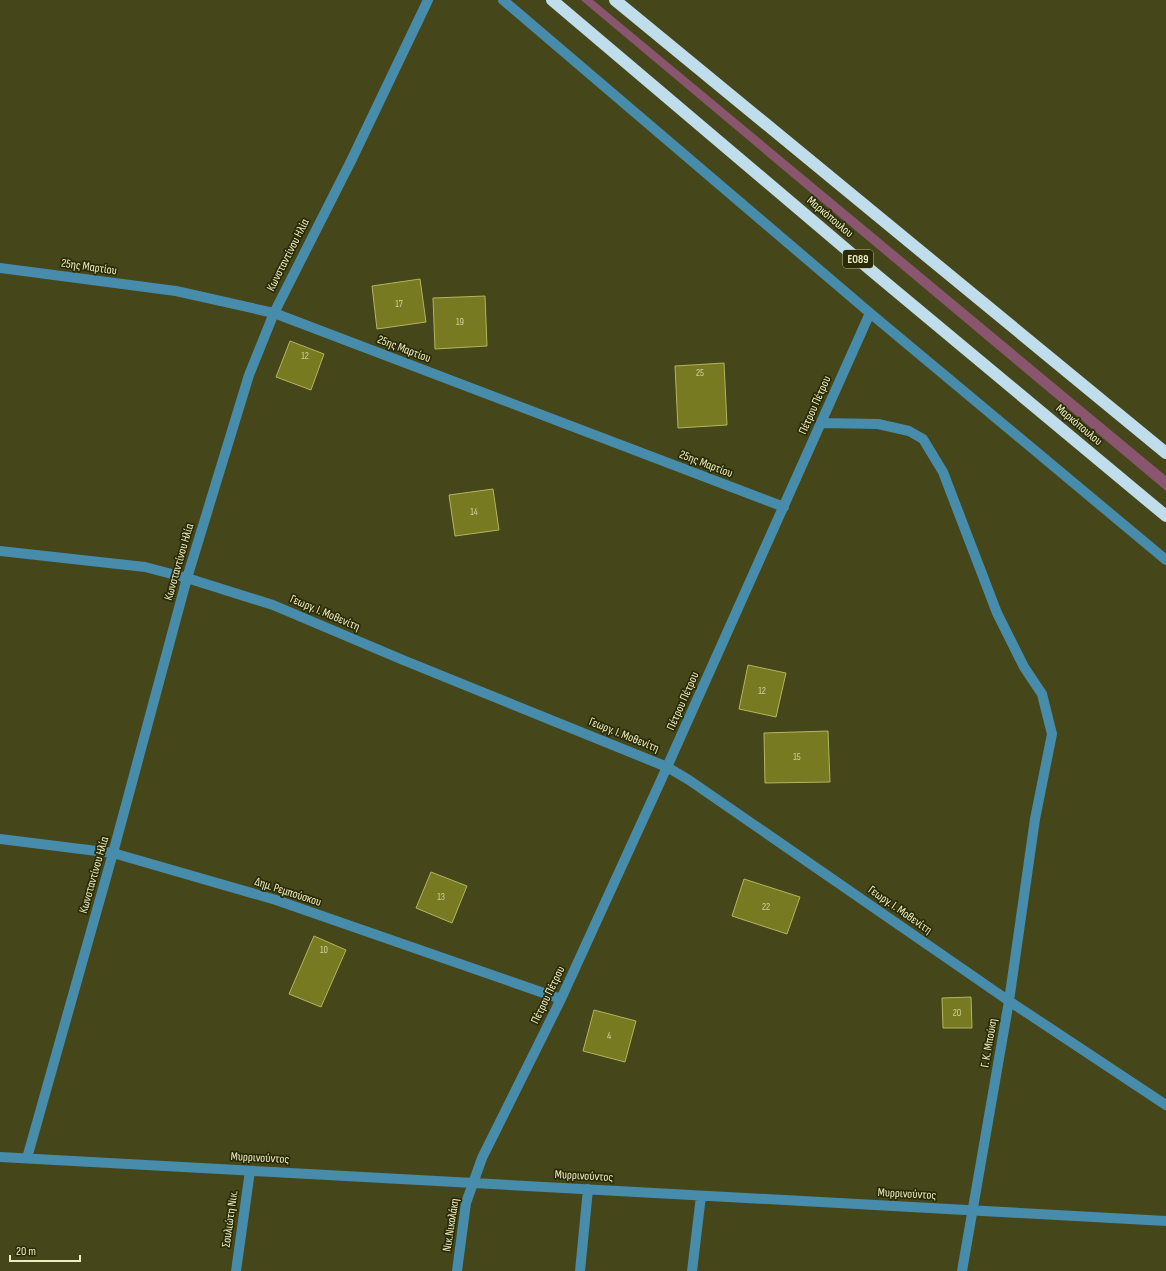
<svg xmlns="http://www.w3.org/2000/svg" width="1166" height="1271" font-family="'Sofia Sans Condensed',sans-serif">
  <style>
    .green { fill: #8a556e }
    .building { fill: #787a21; stroke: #b3b560 }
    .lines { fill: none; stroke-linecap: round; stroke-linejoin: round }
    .minor { stroke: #478cab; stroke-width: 10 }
    .highway { stroke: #c0ddec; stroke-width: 12 }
    .labels { text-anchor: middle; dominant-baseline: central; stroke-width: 3.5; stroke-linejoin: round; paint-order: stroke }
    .number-label { font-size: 10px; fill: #cfd19c }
    .shield { fill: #2b2c07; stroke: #b2b48c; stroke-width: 1 }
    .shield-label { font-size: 11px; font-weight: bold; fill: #eceec5 }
    .street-label { font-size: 12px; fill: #eceec5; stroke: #2b2c07 }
  </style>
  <rect width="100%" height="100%" fill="#454619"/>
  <!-- green -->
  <path class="green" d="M581,0H593L1166,476V491Z"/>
  <!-- building -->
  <path class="building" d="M420,279L426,322L377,329L372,286Z
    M485,296L487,346L435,349L433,298Z
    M290,341L324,354L311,390L276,377Z
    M724,363L727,425L678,428L675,366Z
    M493,489L499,530L455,536L449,495Z
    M748,665L786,673L776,717L739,709Z
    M828,731L830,782L765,783L764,733Z
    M431,872L467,886L452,923L416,908Z
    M744,879L800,897L787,934L732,916Z
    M314,936L346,950L321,1007L289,994Z
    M971,997L972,1028H943L942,998Z
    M594,1010L636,1021L625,1062L583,1051Z"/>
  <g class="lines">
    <!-- minor -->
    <path class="minor" d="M503,0L870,313L1166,560
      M0,268L176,291L274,313L784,507
      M822,423L878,424L909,431L923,439L943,472L997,613L1024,667L1042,694L1052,734L1035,819L1009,1001L962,1271
      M0,551L145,567L187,578L273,605L403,660L667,767L689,780L1009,1001L1166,1105
      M0,839L113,853L276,900L561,999
      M0,1157L1166,1221
      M27,1158L113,853L187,578L249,375L274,313L351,161L428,0
      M236,1271L250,1171
      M457,1271L466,1203L482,1158L561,999L667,767L870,313
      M580,1271L588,1189
      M692,1271L701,1196"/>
    <!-- highway -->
    <path class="highway" d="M552,0L873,272L1166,516
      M615,0L1166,453"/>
  </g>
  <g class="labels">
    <!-- number labels -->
    <g class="number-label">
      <text x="399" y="304">17</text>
      <text x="460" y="322">19</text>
      <text x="305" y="356">12</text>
      <text x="700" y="373">25</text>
      <text x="474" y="512">14</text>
      <text x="762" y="691">12</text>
      <text x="797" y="757">15</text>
      <text x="441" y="897">13</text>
      <text x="766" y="907">22</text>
      <text x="324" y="950">10</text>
      <text x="957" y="1013">20</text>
      <text x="609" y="1036">4</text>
    </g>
    <!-- shield labels -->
    <rect class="shield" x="843" y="250" width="30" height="18" rx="3"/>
    <g class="shield-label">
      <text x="858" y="259">ΕΟ89</text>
    </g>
    <!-- street labels -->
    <g class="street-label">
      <text transform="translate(830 217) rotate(40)">Μαρκόπουλου</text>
      <text transform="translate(288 255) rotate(-63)">Κωνσταντίνου Ηλία</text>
      <text transform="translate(89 267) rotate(8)">25ης Μαρτίου</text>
      <text transform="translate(404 349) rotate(21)">25ης Μαρτίου</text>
      <text transform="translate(815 405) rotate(-66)">Πέτρου Πέτρου</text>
      <text transform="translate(1079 425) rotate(40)">Μαρκόπουλου</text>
      <text transform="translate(706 464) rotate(21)">25ης Μαρτίου</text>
      <text transform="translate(179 562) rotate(-74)">Κωνσταντίνου Ηλία</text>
      <text transform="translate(325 613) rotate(23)">Γεωργ. Ι. Μοθενίτη</text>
      <text transform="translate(683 701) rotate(-66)">Πέτρου Πέτρου</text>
      <text transform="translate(624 735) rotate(22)">Γεωργ. Ι. Μοθενίτη</text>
      <text transform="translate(94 875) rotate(-74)">Κωνσταντίνου Ηλία</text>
      <text transform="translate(288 892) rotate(18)">Δημ. Ρεμπούσκου</text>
      <text transform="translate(900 910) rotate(35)">Γεωργ. Ι. Μοθενίτη</text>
      <text transform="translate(548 995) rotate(-64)">Πέτρου Πέτρου</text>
      <text transform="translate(989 1043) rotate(-80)">Γ. Κ. Μπούκη</text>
      <text transform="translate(260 1158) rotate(3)">Μυρρινούντος</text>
      <text transform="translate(584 1176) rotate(3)">Μυρρινούντος</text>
      <text transform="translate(907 1194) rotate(3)">Μυρρινούντος</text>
      <text transform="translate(230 1219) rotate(-82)">Σουλιώτη Νικ.</text>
      <text transform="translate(451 1225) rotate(-81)">Νικ.Νικολάκη</text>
    </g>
  </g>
  <!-- scale -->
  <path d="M10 1255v6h70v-6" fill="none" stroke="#eceec5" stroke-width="2"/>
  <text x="16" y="1255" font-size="12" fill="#eceec5" stroke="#2b2c07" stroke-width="3" paint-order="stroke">20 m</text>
</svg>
